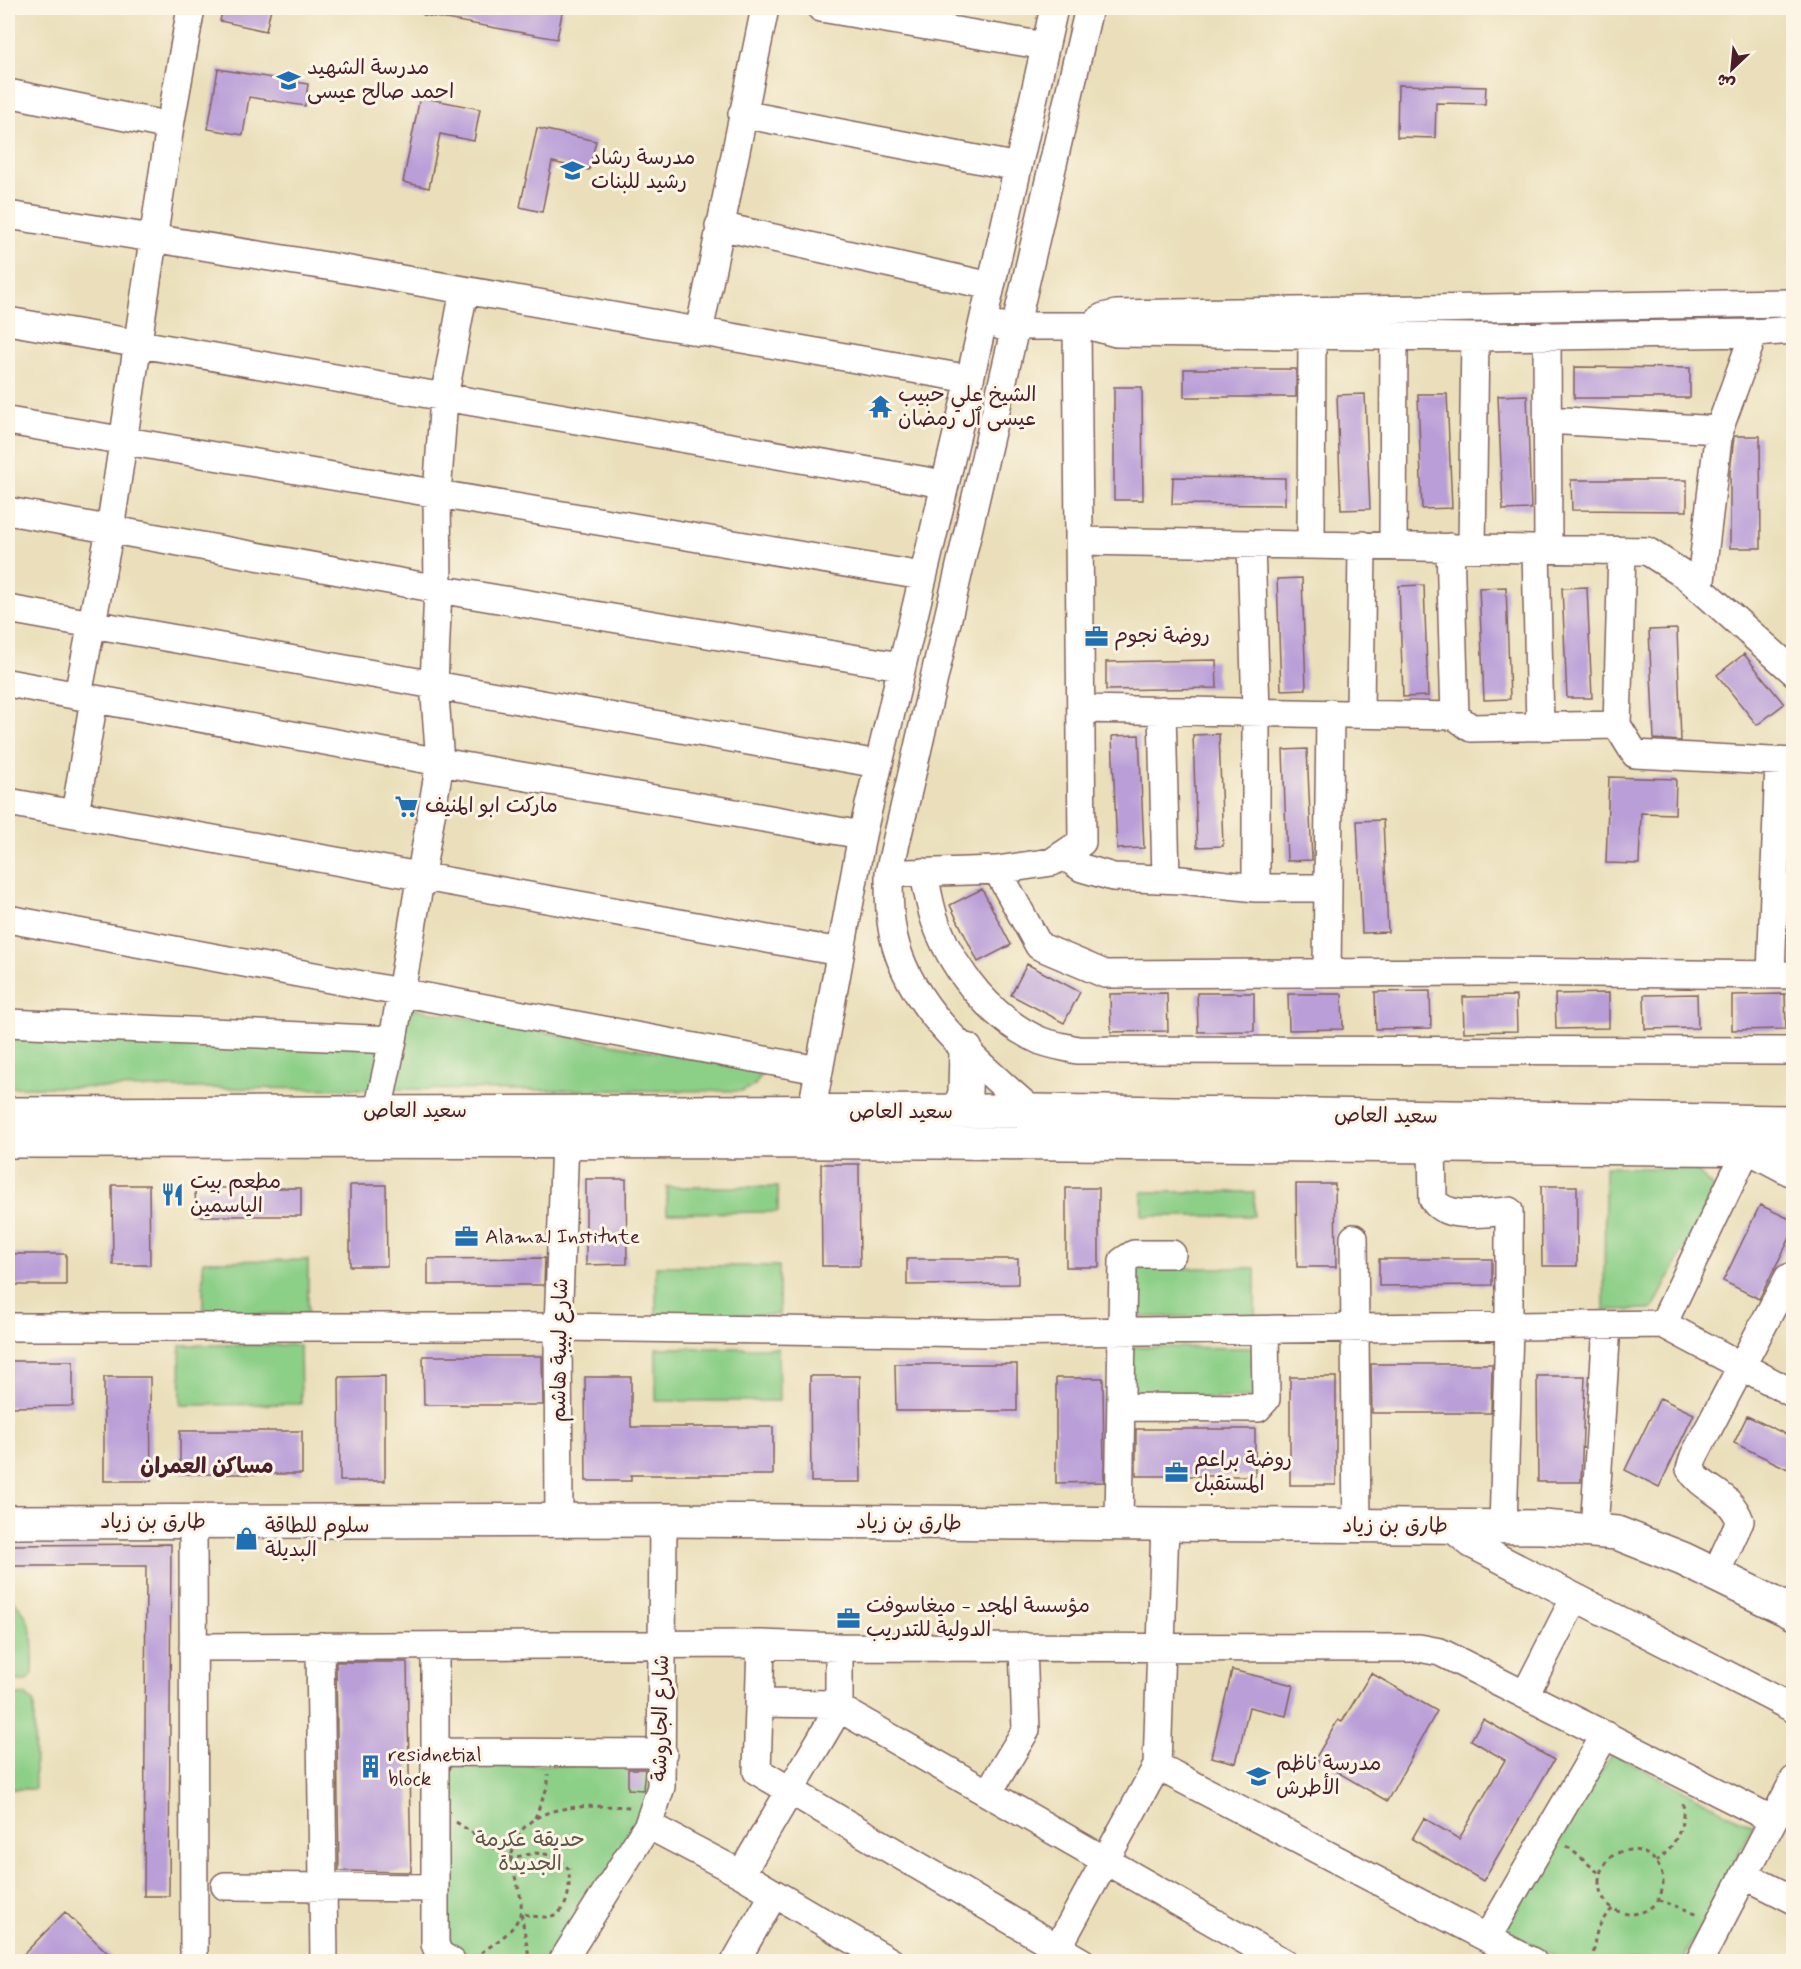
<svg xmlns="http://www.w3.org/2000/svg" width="1801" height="1969" font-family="Mynerve,'Playpen Sans Arabic',sans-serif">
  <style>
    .green { fill: #8ccf87; stroke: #6b7759; stroke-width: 1.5 }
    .building { fill: #b99ed8 }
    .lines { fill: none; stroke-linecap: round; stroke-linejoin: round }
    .minor-casing { stroke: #82625d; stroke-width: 30 }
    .major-casing { stroke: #82625d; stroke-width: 36 }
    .path { stroke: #82625d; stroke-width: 3; stroke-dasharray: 4.5 4.5; stroke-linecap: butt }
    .minor { stroke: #fff; stroke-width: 27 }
    .major { stroke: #fff; stroke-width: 33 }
    .labels { text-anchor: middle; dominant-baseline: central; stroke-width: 6; stroke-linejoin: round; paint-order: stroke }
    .poi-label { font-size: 21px; fill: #4a1f2b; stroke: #fcf5e5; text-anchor: start }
    .street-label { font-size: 21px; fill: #4a1f2b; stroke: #fcf5e5 }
    .park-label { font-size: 21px; fill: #5e5447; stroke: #fcf5e5 }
    .neighbourhood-label { font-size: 22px; font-weight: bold; fill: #4a1f2b; stroke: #fcf5e5 }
  </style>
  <rect width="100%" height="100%" fill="#fcf5e5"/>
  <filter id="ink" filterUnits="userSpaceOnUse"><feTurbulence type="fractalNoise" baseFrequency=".0167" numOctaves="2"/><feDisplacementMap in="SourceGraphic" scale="12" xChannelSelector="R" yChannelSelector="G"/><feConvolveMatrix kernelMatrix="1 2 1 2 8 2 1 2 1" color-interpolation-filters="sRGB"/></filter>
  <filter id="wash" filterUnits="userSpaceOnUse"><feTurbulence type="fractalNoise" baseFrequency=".008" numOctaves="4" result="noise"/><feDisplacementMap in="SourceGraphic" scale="24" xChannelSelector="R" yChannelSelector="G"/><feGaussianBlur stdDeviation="1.35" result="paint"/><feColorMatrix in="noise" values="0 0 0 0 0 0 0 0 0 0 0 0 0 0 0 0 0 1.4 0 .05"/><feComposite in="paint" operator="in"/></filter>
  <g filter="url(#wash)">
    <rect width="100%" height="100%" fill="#eadfba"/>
    <!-- green -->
    <path class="green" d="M405,1007L763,1071L755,1085L743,1091L8,1087V1031L400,1044Z
      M1605,1167L1695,1169L1714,1189L1653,1309L1604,1310Z
      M778,1187V1212L667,1213V1187Z
      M1142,1192H1254V1216H1142Z
      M308,1260V1314H203V1261Z
      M656,1266H779V1315H656Z
      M1132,1268H1255V1317H1133Z
      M180,1345H300L301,1404L181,1405Z
      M1131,1347L1257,1348L1256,1398L1131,1397Z
      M656,1348H778L779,1401H656Z
      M8,1596C36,1616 33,1643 33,1674L26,1681H8Z
      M8,1695H25L34,1703L35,1789H8Z
      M1612,1753L1753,1826L1683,1961H1565L1504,1931Z
      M445,1764L657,1766L661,1787L562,1961H470L449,1945Z"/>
    <g id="blocks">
      <!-- building -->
      <path class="building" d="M223,8H271L266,31L220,21Z
        M424,8H563L557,39L423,15Z
        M218,69L308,84L305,106L249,97L243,135L208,129Z
        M1398,85L1486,87L1485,104L1436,103L1435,138L1397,137Z
        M420,97L480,109L474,141L440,134L429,188L403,182Z
        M537,128L596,141L589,170L552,162L542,212L520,207Z
        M1574,367L1690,368V398H1574Z
        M1184,369H1296V397H1184Z
        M1114,387H1142L1143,500H1114Z
        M1365,394L1370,509L1341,510L1337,395Z
        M1418,394H1447L1452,508L1422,509Z
        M1527,395L1531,509L1503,510L1498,396Z
        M1734,436H1760L1761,548H1730V473Z
        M1173,477L1285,478V505L1172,504Z
        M1571,480H1687V511L1572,510Z
        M1302,578L1306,689L1281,690L1277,579Z
        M1424,585L1428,696L1403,697L1399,586Z
        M1506,587L1510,699L1484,700L1479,588Z
        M1587,587L1592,698H1567L1562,588Z
        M1677,629L1681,741L1654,739L1649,630Z
        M1744,654L1784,704L1757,725L1717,675Z
        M1216,660L1217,688L1106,690V662Z
        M1219,734L1223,846L1197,847L1193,735Z
        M1139,735L1144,848L1117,849L1112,736Z
        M1307,749L1312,860L1287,861L1283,750Z
        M1609,777L1676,779L1675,814L1641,813L1639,864L1606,863Z
        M1383,820L1388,932L1362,933L1357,821Z
        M982,889L1011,945L978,962L950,905Z
        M1027,964L1080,992L1064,1023L1011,995Z
        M1430,991L1431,1028L1376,1029L1375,992Z
        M1167,993L1168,1031L1111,1032L1110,994Z
        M1197,993H1254V1031L1198,1032Z
        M1609,993V1028L1556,1029L1555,994Z
        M1288,994H1342L1343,1029L1289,1030Z
        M1697,994L1698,1028L1645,1029L1644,995Z
        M1785,994L1786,1029L1732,1030V995Z
        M1516,996L1517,1031L1464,1032L1463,997Z
        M821,1164H859L860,1266H822Z
        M586,1179H626L627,1264L586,1265Z
        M1296,1184H1335L1336,1267H1297Z
        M112,1185H149L150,1265H113Z
        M350,1185H386L387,1266H350Z
        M1541,1186H1577V1266H1542Z
        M195,1188H301V1216H196Z
        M1066,1188H1099V1267H1066Z
        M1760,1205L1794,1221V1230L1759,1299L1723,1281Z
        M8,1254H66V1285H8Z
        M545,1258L544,1285H428V1259Z
        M907,1259H1018V1284L907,1285Z
        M1379,1259H1492V1285L1379,1286Z
        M423,1356H542L543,1405H424Z
        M8,1361H73V1406L8,1407Z
        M895,1364H1017V1411H896Z
        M1371,1364H1492L1491,1413H1372Z
        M385,1376V1481H340L339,1377Z
        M810,1376H860L861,1482H811Z
        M1537,1376H1585L1581,1482H1538Z
        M104,1377H150L151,1481H104Z
        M585,1377H631V1427H773V1475H631V1481H586Z
        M1290,1377H1336V1485H1290Z
        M1056,1378H1103L1104,1482L1056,1483Z
        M1660,1398L1694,1414L1659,1487L1625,1470Z
        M1747,1416L1794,1438V1472L1734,1443Z
        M1136,1429H1255V1476H1136Z
        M180,1431H302V1474H180Z
        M171,1544L169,1896H144L146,1566H8V1545Z
        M336,1662H407L411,1872L339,1871Z
        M1232,1670L1293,1685L1286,1716L1249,1707L1236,1763L1211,1757Z
        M1371,1673L1437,1711L1387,1801L1315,1759L1338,1720L1342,1722Z
        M1483,1719L1554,1760L1483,1881L1412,1839L1424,1818L1459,1839L1505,1760L1471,1740Z
        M628,1769H645L643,1790L628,1789Z
        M65,1912L117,1962H16Z"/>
    </g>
  </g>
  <g filter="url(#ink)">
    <use href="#blocks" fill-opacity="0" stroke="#82625d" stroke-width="1.5"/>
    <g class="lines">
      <defs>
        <path id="minor" d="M821,8L1045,46
          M8,93L170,126
          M742,114L1018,167
          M8,215L333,267L970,379
          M719,226L991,286
          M8,321L944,484
          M1001,326H1091L1116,333L1475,337L1754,333L1794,330
          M1091,326L1103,317L1116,314L1794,303
          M699,332L765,8
          M1547,335L1548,549
          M1547,420L1719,430
          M8,421L922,576
          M8,511L438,589L900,666
          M1079,541L1647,551L1686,576L1794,672
          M1311,544L1312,334
          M1393,546L1394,336
          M1450,547L1455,716
          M1472,547L1475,337
          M1536,549L1540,727
          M1700,589L1719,430L1754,333
          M8,609L878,764
          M8,683L440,762L862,835
          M78,695L110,530L170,126L191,8
          M1082,709L1455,716L1471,728L1617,725L1635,754L1794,762
          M1162,710L1166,879
          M1360,713L1362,545
          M1617,725L1622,551
          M8,802L840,952
          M75,814L94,699
          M1063,855L1082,868L1113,877L1181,880L1256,888V712L1251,544
          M997,870L1039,946L1105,974L1481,972L1794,975
          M923,872C928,890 930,909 937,926C955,973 994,1021 1041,1041C1052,1045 1065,1047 1077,1050L1794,1051
          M907,873L997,870L1052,862L1082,842L1077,326
          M1256,888H1328
          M8,919L818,1070
          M1327,973L1330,713
          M1771,974L1779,762
          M8,1023L393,1040
          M378,1111L393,1040L440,762L434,684L438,589L437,494L444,398L464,290
          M1032,1111C981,1065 916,1015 896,946C889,922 889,897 889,873L1089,8
          M808,1131L862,835L970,379L1054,8
          M1432,1146L1433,1199C1445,1221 1488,1212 1509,1211V1328L1503,1526
          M1354,1238L1357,1526
          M1663,1324L1747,1149L1794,1174
          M8,1327H558L989,1333L1663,1324L1794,1394
          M1121,1407L1258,1408L1266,1399L1265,1330
          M193,1522L194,1962
          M559,1523L558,1327L565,1141
          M1119,1525L1123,1261L1134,1254H1172
          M1449,1526L1471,1544L1794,1709
          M1594,1531L1607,1325
          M1715,1575L1740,1521C1729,1491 1704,1492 1690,1469L1694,1456L1788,1278L1794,1276
          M761,1644L757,1771L1082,1962
          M320,1646L324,1962
          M435,1646V1944L439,1954L452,1962
          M193,1647L761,1644L839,1647L1419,1648L1440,1652L1773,1820
          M839,1647V1708L1283,1962
          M1525,1695L1575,1597
          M435,1752L663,1753
          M1157,1766L1533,1962
          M988,1793L1026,1730L1023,1646
          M648,1825L741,1874L891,1962
          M741,1874L839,1708L832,1704L759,1703
          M1744,1875L1794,1900
          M225,1886L435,1888
          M1487,1938L1605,1735
          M562,1962L648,1825L661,1787L663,1520
          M735,1962L774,1894
          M1050,1962L1157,1766L1165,1525
          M1699,1962L1794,1780"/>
        <path id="major" d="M8,1114L1032,1111L1794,1122
          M952,1130L965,1093L966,1050
          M8,1141L946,1142L1794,1149
          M8,1522L663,1520L1543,1527L1617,1533L1683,1559L1794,1613"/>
      </defs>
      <!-- minor casing -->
      <use href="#minor" class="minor-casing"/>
      <!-- major casing -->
      <use href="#major" class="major-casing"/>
      <!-- path -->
      <path class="path" d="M535,1818L548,1785V1774
        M456,1822L511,1858L535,1853L554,1855L569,1869C571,1907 562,1926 521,1913L530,1962
        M1567,1846L1600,1874
        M1599 1882a32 32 0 1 1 64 0a32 32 0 1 1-64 0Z
        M1656,1862C1677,1844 1685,1827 1683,1799
        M1658,1900L1699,1914
        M474,1958C489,1946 514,1934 520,1914C525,1897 513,1877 511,1860C511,1854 514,1847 516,1842C530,1800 596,1806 632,1807
        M1594,1962C1593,1938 1596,1925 1613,1908"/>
      <!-- minor -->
      <use href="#minor" class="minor"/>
      <!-- major -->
      <use href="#major" class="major"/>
    </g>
  </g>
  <!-- icons -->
  <defs>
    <symbol id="school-bare" viewBox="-9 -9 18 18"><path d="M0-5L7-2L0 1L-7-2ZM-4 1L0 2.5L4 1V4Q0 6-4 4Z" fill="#1f6fb2" stroke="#fcf5e5" stroke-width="2.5" paint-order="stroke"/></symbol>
    <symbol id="temple-bare" viewBox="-9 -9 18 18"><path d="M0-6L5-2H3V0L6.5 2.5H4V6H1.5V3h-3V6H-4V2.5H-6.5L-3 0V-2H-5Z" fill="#1f6fb2" stroke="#fcf5e5" stroke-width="2.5" paint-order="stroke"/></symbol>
    <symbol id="office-bare" viewBox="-9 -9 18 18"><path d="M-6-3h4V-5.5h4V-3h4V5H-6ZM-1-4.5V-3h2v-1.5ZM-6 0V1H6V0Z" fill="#1f6fb2" stroke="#fcf5e5" stroke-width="2.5" paint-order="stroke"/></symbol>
    <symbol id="supermarket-bare" viewBox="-9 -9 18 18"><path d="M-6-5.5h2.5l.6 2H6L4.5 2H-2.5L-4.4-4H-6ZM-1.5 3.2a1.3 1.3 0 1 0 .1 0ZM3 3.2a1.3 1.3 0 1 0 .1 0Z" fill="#1f6fb2" stroke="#fcf5e5" stroke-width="2.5" paint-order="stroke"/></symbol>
    <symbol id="restaurant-bare" viewBox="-9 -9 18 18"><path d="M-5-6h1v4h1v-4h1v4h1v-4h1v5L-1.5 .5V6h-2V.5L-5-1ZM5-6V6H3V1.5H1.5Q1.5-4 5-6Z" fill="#1f6fb2" stroke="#fcf5e5" stroke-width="2.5" paint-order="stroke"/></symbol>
    <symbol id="shop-bare" viewBox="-9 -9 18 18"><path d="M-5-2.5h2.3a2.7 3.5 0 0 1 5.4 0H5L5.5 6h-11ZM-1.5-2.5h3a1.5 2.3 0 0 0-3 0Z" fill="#1f6fb2" stroke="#fcf5e5" stroke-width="2.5" paint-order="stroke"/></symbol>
    <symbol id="building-bare" viewBox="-9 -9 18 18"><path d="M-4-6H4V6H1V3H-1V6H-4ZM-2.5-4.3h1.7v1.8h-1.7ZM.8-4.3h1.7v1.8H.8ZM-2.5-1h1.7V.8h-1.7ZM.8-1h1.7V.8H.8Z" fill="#1f6fb2" stroke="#fcf5e5" stroke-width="2.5" paint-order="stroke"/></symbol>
  </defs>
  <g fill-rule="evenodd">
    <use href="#school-bare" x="272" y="64" width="33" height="33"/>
    <use href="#school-bare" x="556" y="154" width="33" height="33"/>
    <use href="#temple-bare" x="864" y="390" width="33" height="33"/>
    <use href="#office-bare" x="1080" y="620" width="33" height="33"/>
    <use href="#supermarket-bare" x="390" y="790" width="33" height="33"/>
    <use href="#restaurant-bare" x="156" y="1178" width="33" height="33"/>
    <use href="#office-bare" x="450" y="1220" width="33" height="33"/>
    <use href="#office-bare" x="1160" y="1456" width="33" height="33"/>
    <use href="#shop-bare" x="230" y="1522" width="33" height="33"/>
    <use href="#office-bare" x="832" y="1602" width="33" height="33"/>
    <use href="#building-bare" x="354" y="1750" width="33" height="33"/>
    <use href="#school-bare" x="1242" y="1760" width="33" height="33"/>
  </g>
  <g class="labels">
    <!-- poi labels -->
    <g class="poi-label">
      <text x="307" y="68">مدرسة الشهيد<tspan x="307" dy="24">احمد صالح عيسى</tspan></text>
      <text x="591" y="158">مدرسة رشاد<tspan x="591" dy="24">رشيد للبنات</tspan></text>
      <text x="898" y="395">الشيخ علي حبيب<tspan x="898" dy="24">عيسى ٱل رمضان</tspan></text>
      <text x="1114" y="636">روضة نجوم</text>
      <text x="425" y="806">ماركت ابو المنيف</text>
      <text x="190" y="1182">مطعم بيت<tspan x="190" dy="24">الياسمين</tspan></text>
      <text x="485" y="1237">Alamal Institute</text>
      <text x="1194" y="1460">روضة براعم<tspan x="1194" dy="24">المستقبل</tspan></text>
      <text x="265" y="1526">سلوم للطاقة<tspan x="265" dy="24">البديلة</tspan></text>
      <text x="866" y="1606">مؤسسة المجد - ميغاسوفت<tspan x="866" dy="24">الدولية للتدريب</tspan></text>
      <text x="388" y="1755">residnetial<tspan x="388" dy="24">block</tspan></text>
      <text x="1276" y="1764">مدرسة ناظم<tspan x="1276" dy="24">الأطرش</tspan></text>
    </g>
    <!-- street labels -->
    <g class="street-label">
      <text x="415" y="1111">سعيد العاص</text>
      <text x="901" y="1112">سعيد العاص</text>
      <text transform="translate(1386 1116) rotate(1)">سعيد العاص</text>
      <text transform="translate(560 1350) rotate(-89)">شارع لبيبة هاشم</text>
      <text x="153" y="1522">طارق بن زياد</text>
      <text transform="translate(909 1523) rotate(1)">طارق بن زياد</text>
      <text x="1395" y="1526">طارق بن زياد</text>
      <text transform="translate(661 1718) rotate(-89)">شارع الجاروشة</text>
    </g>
    <!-- park labels -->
    <g class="park-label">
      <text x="530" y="1840">حديقة عكرمة<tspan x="530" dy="24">الجديدة</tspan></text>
    </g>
    <!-- neighbourhood labels -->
    <g class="neighbourhood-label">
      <text x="207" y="1467">مساكن العمران</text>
    </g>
  </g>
  <!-- margin -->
  <rect width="1801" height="1969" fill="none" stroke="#fcf5e5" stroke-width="30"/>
  <!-- north arrow -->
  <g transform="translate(1732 69) rotate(206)" stroke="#fcf5e5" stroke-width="4.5" paint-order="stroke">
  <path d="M0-4.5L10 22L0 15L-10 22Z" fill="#4a1f2b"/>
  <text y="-9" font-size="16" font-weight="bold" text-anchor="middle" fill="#4a1f2b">ش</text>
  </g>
</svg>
